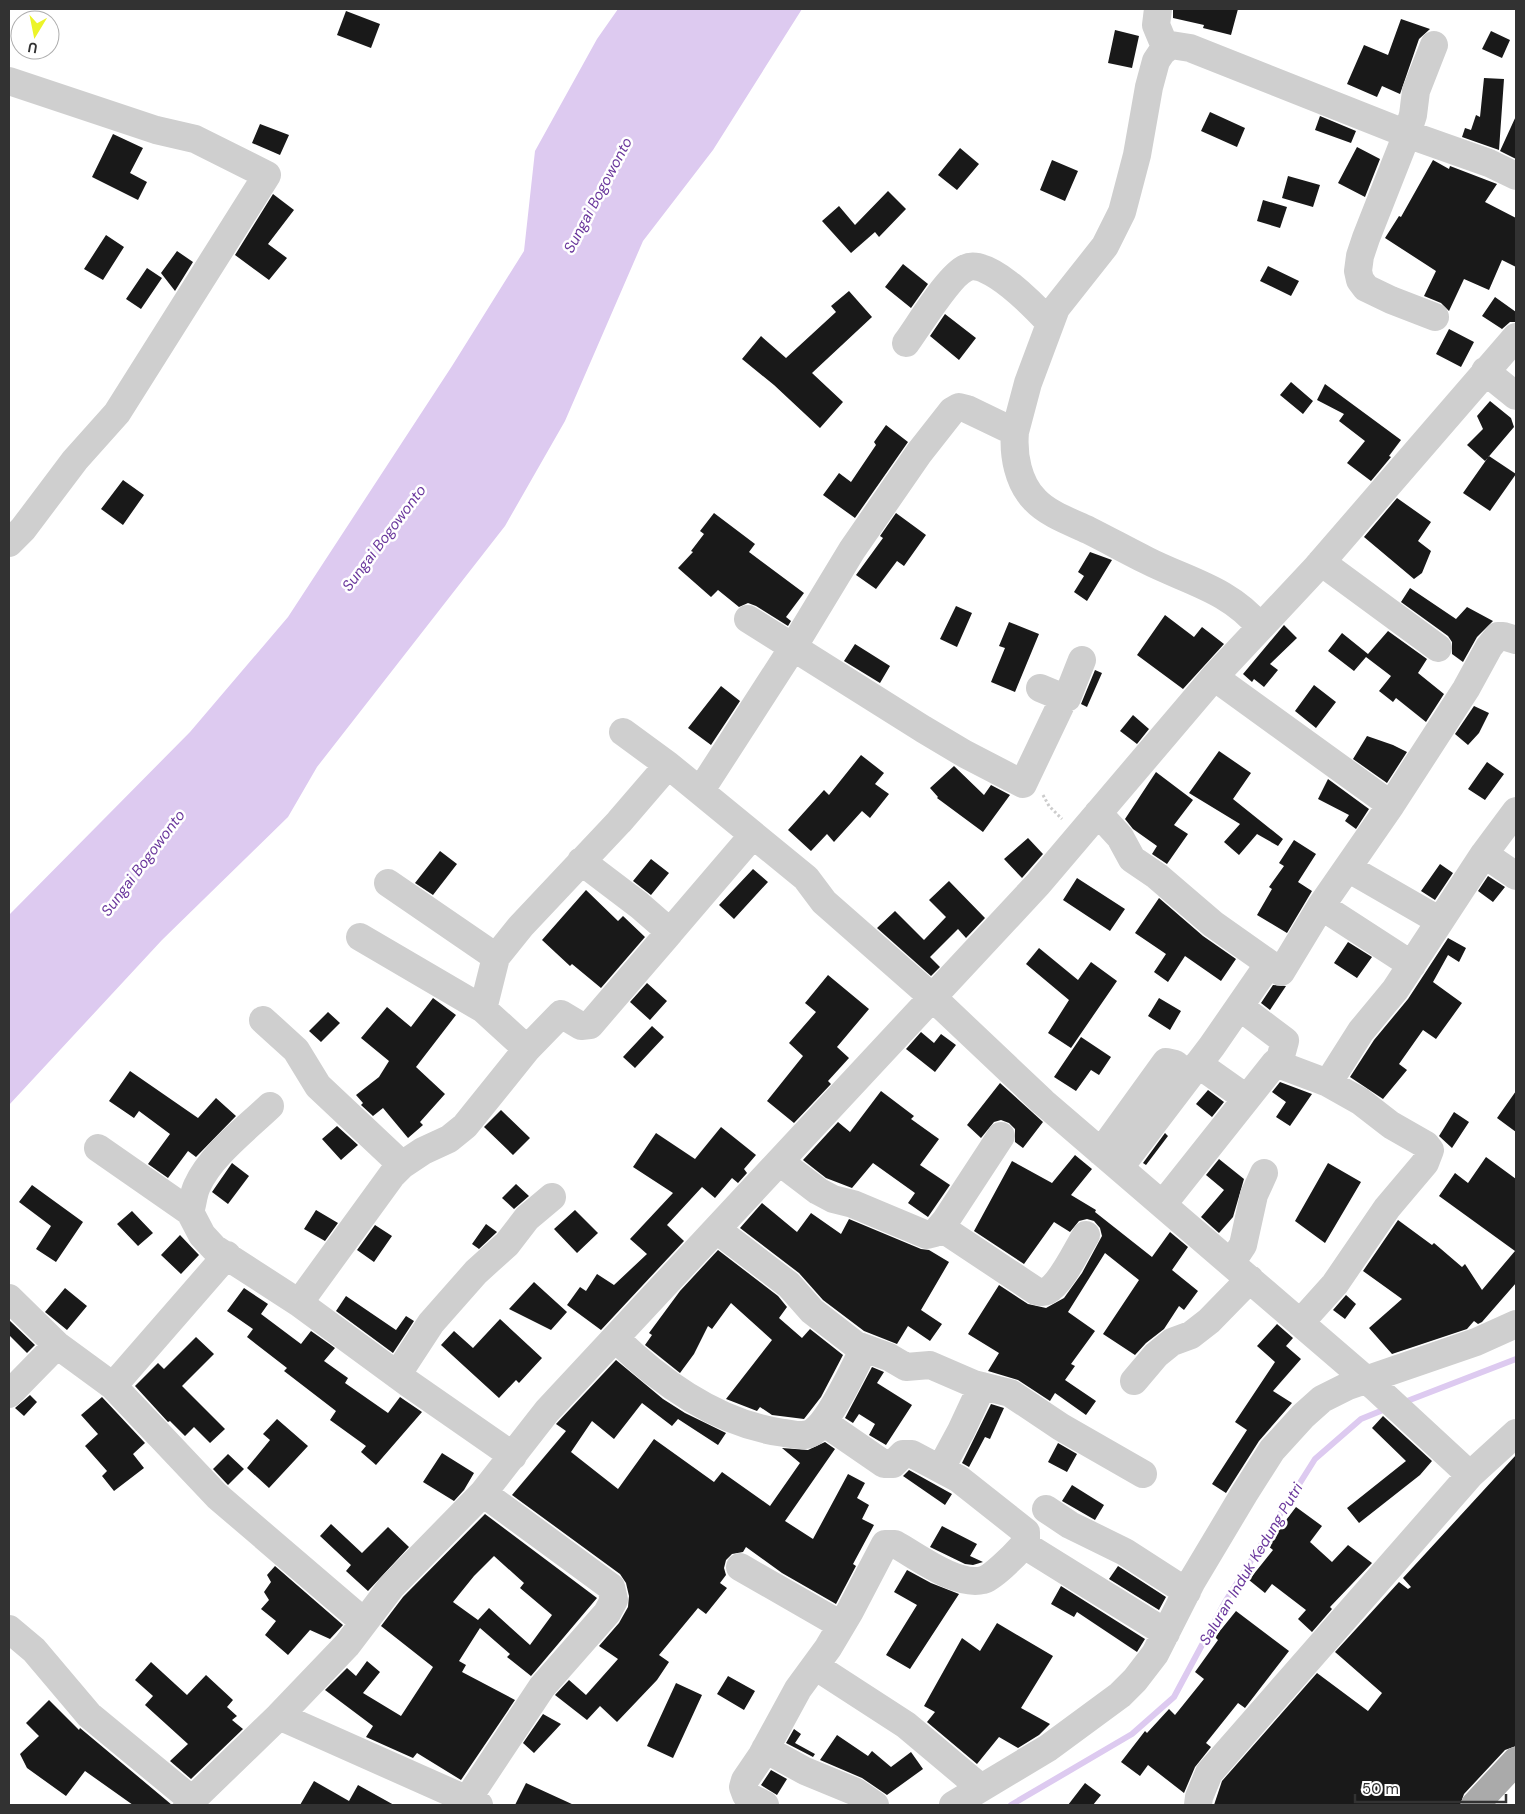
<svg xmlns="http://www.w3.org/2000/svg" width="1525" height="1814" font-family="'DM Sans',sans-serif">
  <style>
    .water { fill: #ddcaf0 }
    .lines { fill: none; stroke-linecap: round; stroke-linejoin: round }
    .stream { stroke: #ddcaf0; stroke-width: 6 }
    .building { fill: #191919; fill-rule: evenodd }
    .path { stroke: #ccc; stroke-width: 3; stroke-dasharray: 2.5 2.5; stroke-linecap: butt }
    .minor { stroke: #cfcfcf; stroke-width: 28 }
    .major { stroke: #aaa; stroke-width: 28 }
    .labels { text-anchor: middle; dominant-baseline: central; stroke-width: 5; stroke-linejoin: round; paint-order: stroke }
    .water-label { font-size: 15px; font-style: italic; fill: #6a379c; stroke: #fff }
  </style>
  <rect width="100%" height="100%" fill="#fff"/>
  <!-- water -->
  <path class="water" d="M618,9H802L713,150L643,241L565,421L505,526L317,767L288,817L162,940L9,1105V915L190,732L288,617L452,366L524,251L535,151L597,39Z"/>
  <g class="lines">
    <!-- stream -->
    <path class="stream" d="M1402,1403L1516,1359
      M1011,1805L1132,1734L1174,1697L1225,1602L1315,1459L1361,1419L1388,1408"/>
  </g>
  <!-- building -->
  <path class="building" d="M1173,9H1238L1231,35L1203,28L1204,25L1173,18Z
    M346,11L380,24L371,48L337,35Z
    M1401,19L1430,29L1419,39L1400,94L1382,86L1377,97L1347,84L1364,45L1388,55Z
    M1115,30L1139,36L1132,68L1108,63Z
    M1491,31L1510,40L1502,58L1482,49Z
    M1484,78L1504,79L1499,150L1462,137L1465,128L1471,130L1476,115L1480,117Z
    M1210,112L1245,128L1237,147L1201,131Z
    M1320,116L1356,131L1351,143L1315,130Z
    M1516,116V159L1500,151Z
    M260,124L289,135L280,155L252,143Z
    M113,134L143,148L130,173L147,182L138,200L92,177Z
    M1357,147L1380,159L1365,197L1338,183Z
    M960,148L979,164L957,190L938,175Z
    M1052,160L1078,171L1065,201L1040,190Z
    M1433,160L1449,169L1450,166L1497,184L1485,202L1516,218V267L1502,260L1489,290L1464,279L1449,311L1441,303L1424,296L1436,271L1385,238L1399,216L1401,217Z
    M1288,176L1320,185L1313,207L1282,198Z
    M888,191L906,209L879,237L875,232L851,253L822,221L839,206L855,225Z
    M273,194L294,210L268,244L287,258L269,280L235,255Z
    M1263,200L1287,207L1280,228L1257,221Z
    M106,235L124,247L103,280L84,269Z
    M177,251L193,262L175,291L161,273Z
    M903,264L928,284L911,308L885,287Z
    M1268,266L1299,281L1291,296L1260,281Z
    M147,268L162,278L141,309L126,299Z
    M849,291L872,317L812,373L843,402L820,428L774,385L742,359L761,336L786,358L836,312L831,306Z
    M1495,297L1516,312L1515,322H1510L1502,329L1482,316Z
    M945,314L976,338L959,360L930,336Z
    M1449,329L1474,342L1461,367L1436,354Z
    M1291,382L1313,401L1303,414L1280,395Z
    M1325,384L1401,440L1389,456L1391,457L1371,481L1347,463L1365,441L1339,421L1344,414L1317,400Z
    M1490,401L1511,418L1514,427L1485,461L1467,445L1483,429L1477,416Z
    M886,425L908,442L855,518L823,495L839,473L851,482L876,445L874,442Z
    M1489,456L1516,474L1490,511L1463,493Z
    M123,480L144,495L123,525L101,509Z
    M1397,498L1431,522L1418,541L1431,551L1422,573L1414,579L1364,537Z
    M714,513L755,544L749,552L804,593L786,617L791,621L788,626L756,606L748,603L739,607L718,590L711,597L678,568L693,552L691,551L704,534L700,531Z
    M896,513L926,535L904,566L897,561L876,589L856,575L883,538L880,536Z
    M1090,552L1112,560L1087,601L1074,592L1084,576L1078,572Z
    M1410,588L1456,619L1467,607L1493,621L1477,637L1463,662L1452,654V642L1448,636L1401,602Z
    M956,606L972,613L957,647L940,639Z
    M1165,615L1194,637L1202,627L1224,644L1183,689L1137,655Z
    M1009,622L1039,634L1015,692L991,682L1005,648L999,646Z
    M1284,625L1297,638L1270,664L1278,670L1264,687L1254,679L1252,682L1243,674Z
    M1388,631L1427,659L1418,673L1444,694L1426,722L1396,698L1393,702L1379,691L1391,676L1366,657L1354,671L1328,651L1342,633L1368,654Z
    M855,644L890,666L880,683L844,661Z
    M1095,670L1102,673L1087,707L1081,704Z
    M1314,685L1336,702L1316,728L1295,711Z
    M721,686L740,701L711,745L688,728Z
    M1474,706L1489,713L1479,733L1468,745L1455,734Z
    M1133,715L1149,729L1137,744L1120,731Z
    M1367,736L1393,745L1407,752L1387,783L1353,759Z
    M1219,751L1251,773L1233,799L1283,839L1278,846L1257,834L1239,855L1224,842L1240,824L1189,793Z
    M861,755L884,773L875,784L889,794L870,818L862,811L834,842L827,834L811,851L788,830L824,790L829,795Z
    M1487,762L1504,774L1485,800L1468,789Z
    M954,766L984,795L991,785L1010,795L983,832L937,798L938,797L930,788Z
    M1156,772L1193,800L1174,825L1188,834L1167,864L1152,854L1157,846L1133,829L1125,819Z
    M1328,779L1369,809L1356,829L1345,821L1349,815L1318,799Z
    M1028,838L1043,854L1022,878L1004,859Z
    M1294,840L1316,854L1298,882L1312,891L1287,933L1257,915L1272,889L1269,887L1284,866L1279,863Z
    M440,851L457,864L433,895L415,883Z
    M651,859L669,873L651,895L633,881Z
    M1440,864L1453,873L1435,900L1421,891Z
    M753,869L768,882L734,919L719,905Z
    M1488,876L1505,887L1493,902L1478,891Z
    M1077,878L1125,909L1110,931L1063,900Z
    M949,881L985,918L966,938L958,929L930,957L940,967L931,976L877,928L895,911L924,940L946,917L929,900Z
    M586,890L618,921L623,916L645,937L601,988L572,964L570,966L542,940Z
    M1159,898L1203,936L1236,959L1221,981L1185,956L1168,982L1154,972L1166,954L1135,933Z
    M1448,938L1466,948L1459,962L1448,955L1433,982L1462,1003L1436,1039L1423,1030L1399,1064L1407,1070L1383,1099L1350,1077L1374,1040L1408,999Z
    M1348,942L1372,957L1357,978L1334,963Z
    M1039,948L1078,980L1091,962L1117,981L1071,1048L1048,1033L1069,1000L1026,964Z
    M828,975L869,1009L837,1047L849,1058L828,1081L831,1084L794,1123L767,1101L803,1056L789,1043L816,1012L805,1003Z
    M647,983L667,1001L650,1020L630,1002Z
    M1273,985L1286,986L1270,1010L1261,1003Z
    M433,998L456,1015L416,1067L445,1094L420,1122L423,1125L408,1138L383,1108L373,1116L361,1105L363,1103L356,1095L379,1077L389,1061L361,1038L387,1007L411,1027Z
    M1159,998L1181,1011L1170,1030L1148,1016Z
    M328,1012L340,1023L321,1042L309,1031Z
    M652,1026L664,1037L635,1068L623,1057Z
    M921,1032L934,1043L941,1034L956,1045L935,1072L906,1049Z
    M1081,1037L1111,1057L1099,1075L1091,1070L1076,1091L1054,1077Z
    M130,1071L198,1118L216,1098L236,1116L196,1157L188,1151L168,1178L148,1164L170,1134L139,1111L134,1118L109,1101Z
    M1280,1082L1312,1094L1290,1126L1276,1117L1286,1102L1272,1092Z
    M1000,1083L1043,1122L1023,1148L1015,1142V1129L1009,1123L1001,1120L994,1122L981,1138L967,1125Z
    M1208,1090L1224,1102L1212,1117L1196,1104Z
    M881,1091L914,1116L911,1119L939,1139L920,1165L950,1185L928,1217L908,1203L915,1193L873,1163L852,1188L826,1178L803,1160L838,1122L850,1132Z
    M1516,1091V1132L1497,1118Z
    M501,1110L530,1138L513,1155L484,1127Z
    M1454,1112L1469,1122L1452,1148L1439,1136Z
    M337,1126L358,1145L341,1160L322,1139Z
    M721,1127L756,1155L744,1169L747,1173L738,1183L732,1178L715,1198L702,1187L667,1225L684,1241L601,1330L567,1305L580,1287L586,1291L597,1274L614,1285L647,1254L630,1239L673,1193L633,1167L656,1133L695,1159Z
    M1165,1133L1168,1136L1146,1165L1143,1163Z
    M1075,1155L1092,1169L1071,1195L1096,1210L1095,1212L1152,1257L1170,1232L1188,1247L1172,1270L1198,1291L1184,1310L1179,1306L1164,1329L1146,1343L1135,1355L1103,1334L1139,1280L1105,1253L1068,1312L1095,1331L1071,1364L1075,1366L1065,1380L1096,1401L1086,1415L1055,1393L1050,1401L1018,1380L988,1371L999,1353L968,1334L999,1285L1028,1304L1046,1308L1064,1298L1082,1273L1102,1236L1100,1228L1094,1221L1087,1219L1079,1221L1070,1232L1054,1222L1024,1264L974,1231L1012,1161L1052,1183Z
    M1486,1157L1516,1179V1283L1482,1322L1478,1324L1474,1321L1467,1329L1392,1354L1369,1328L1402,1299L1363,1271L1398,1220L1432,1245L1434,1243L1462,1267L1465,1264L1482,1290L1515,1251L1439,1196L1455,1173L1468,1183Z
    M1219,1159L1244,1179L1233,1217L1219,1233L1201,1217L1224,1190L1206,1175Z
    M232,1163L249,1176L228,1204L212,1192Z
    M1328,1163L1361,1182L1325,1243L1295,1221Z
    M516,1184L529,1196L514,1209L502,1198Z
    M32,1185L83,1222L56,1262L36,1249L51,1226L19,1202Z
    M762,1203L797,1232L811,1213L841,1234L849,1219L921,1249L929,1250L949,1262L921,1310L942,1324L930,1341L908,1326L897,1344L864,1331L823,1300L799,1273L740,1228Z
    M316,1210L338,1223L325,1241L304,1229Z
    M575,1210L598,1233L577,1253L554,1229Z
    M132,1211L153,1233L138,1246L117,1224Z
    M486,1224L497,1232L479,1249L472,1244Z
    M375,1225L392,1236L374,1262L357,1250Z
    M180,1235L199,1255L181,1274L161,1255Z
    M718,1250L778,1296L787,1307L779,1318L802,1338L810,1329L843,1355L821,1397L804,1419L772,1415L760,1407L757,1411L726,1399L772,1340L731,1303L712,1329L708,1326L694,1354L680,1373L645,1345L652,1335L649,1333L680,1291Z
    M534,1282L567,1312L551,1330L509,1309Z
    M65,1288L87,1306L67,1330L45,1312Z
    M244,1288L268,1304L261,1314L301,1344L311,1331L335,1348L324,1361L348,1378L345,1383L388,1413L400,1397L422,1412L376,1465L361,1452L366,1446L330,1420L336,1411L284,1371L287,1368L247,1337L253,1329L227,1311Z
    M1346,1295L1356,1304L1345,1319L1333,1310Z
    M346,1296L396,1330L406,1316L414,1321L393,1353L336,1311Z
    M500,1319L542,1358L519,1383L516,1380L499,1398L441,1345L454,1331L473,1348Z
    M9,1320L35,1345L27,1353L9,1335Z
    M1277,1324L1293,1338L1286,1346L1301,1359L1273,1391L1292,1403L1259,1441L1226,1493L1212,1484L1247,1430L1235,1422L1275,1362L1257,1346Z
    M196,1337L214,1354L182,1386L225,1429L210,1443L194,1427L185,1436L170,1421L168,1422L135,1386L158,1363L164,1369Z
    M616,1360L663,1399L685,1413L726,1433L718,1445L678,1419L672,1426L642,1403L614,1439L592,1421L571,1452L618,1489L654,1439L714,1482L722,1472L770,1506L800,1463L782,1448L808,1450L825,1442L835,1449L785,1521L813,1539L848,1474L865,1483L857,1498L869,1505L862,1519L874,1525L853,1564L856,1566L836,1604L782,1573L746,1547L743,1552L732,1554L726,1560L724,1568L726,1575L720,1583L727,1588L706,1614L698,1608L659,1655L669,1662L657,1680L617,1722L600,1706L587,1720L555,1695L569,1680L586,1695L618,1659L599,1646L619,1623L628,1607L629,1596L626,1583L620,1574L512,1495L566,1431L556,1424Z
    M872,1367L884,1372L877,1383L912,1405L886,1445L869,1435L875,1424L859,1414L853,1423L845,1418Z
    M30,1395L37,1402L24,1416L15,1408Z
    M102,1397L145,1443L133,1454L144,1468L114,1491L102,1476L107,1471L85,1446L98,1434L81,1415Z
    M991,1404L1004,1408L990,1439L985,1437L969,1467L962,1463Z
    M1383,1416L1432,1461L1420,1475L1359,1523L1347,1508L1406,1461L1372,1428Z
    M277,1419L308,1446L269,1488L247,1468L270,1440L263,1434Z
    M1058,1443L1077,1454L1067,1472L1048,1462Z
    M442,1453L474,1473L464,1490L454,1501L423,1482Z
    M228,1454L244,1469L228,1485L213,1469Z
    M1516,1455V1746L1505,1750L1464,1794L1460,1805H1214L1222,1781L1317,1673L1368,1711L1382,1693L1335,1652L1399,1582L1408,1589L1411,1587L1403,1578Z
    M909,1470L952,1494L945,1505L903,1476Z
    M1072,1485L1104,1505L1095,1520L1062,1501Z
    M1296,1507L1322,1526L1310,1542L1332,1562L1348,1545L1372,1563L1330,1607L1332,1609L1312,1632L1298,1619L1306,1610L1272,1584L1265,1593L1249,1580L1273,1550L1267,1545Z
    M485,1514L597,1598L531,1676L507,1657L510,1654L480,1628L459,1661L466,1665L462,1672L515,1700L461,1780L417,1753L413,1758L366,1737L373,1726L325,1690L347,1668L356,1676L367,1661L380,1672L363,1693L401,1716L433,1667L381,1626L403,1597ZM494,1556L524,1583L520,1588L552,1615L530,1645L489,1608L478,1620L453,1602L474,1576Z
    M331,1524L362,1553L388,1527L409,1547L368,1591L346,1571L351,1565L320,1536Z
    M942,1526L977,1544L970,1556L983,1562L973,1565L965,1564L930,1547Z
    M275,1566L343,1625L330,1639L310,1630L288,1655L265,1635L276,1621L261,1609L269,1600L264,1592L271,1582L267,1575Z
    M1118,1566L1166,1597L1159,1610L1109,1579Z
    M907,1570L931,1583L959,1594L910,1669L886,1655L917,1605L894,1592Z
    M1061,1586L1145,1639L1137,1652L1077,1612L1074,1617L1051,1604Z
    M1236,1611L1289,1651L1245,1708L1238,1703L1206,1743L1211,1747L1195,1767L1184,1793L1148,1765L1140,1776L1121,1762L1145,1731L1147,1733L1169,1709L1175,1715L1204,1679L1195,1672L1218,1640L1215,1637Z
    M997,1623L1053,1656L1021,1708L1050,1724L1039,1735L1018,1748L999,1737L977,1764L927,1722L935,1712L924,1706L962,1638L980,1651Z
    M151,1662L187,1695L206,1675L233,1700L227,1707L237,1716L232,1720L243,1729L191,1779L170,1761L188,1744L145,1705L153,1696L135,1680Z
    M728,1676L755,1691L744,1710L717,1694Z
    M676,1683L702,1695L673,1758L647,1746Z
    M49,1700L79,1730L80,1728L172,1805H133L85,1771L66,1796L27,1768L20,1754L39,1736L26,1723Z
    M543,1714L561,1724L534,1753L523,1743Z
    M794,1729L801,1734L795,1743L815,1754L813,1757L786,1743Z
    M837,1735L868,1756L872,1751L891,1767L911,1752L923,1769L887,1795L862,1778L820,1760Z
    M771,1770L787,1779L777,1795L761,1785Z
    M314,1781L349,1801L358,1785L394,1805H300Z
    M526,1783L574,1805H515Z
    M1085,1783L1101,1795L1093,1805H1068Z"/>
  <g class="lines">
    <!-- path -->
    <path class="path" d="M1043,795L1049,806L1062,819"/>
    <!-- minor -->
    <path class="minor" d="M1158,9L1156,25L1166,49
      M1434,45L1416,91L1413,115L1407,134L1366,238L1360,256L1358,271L1360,280L1366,288L1391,300L1435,317
      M9,81L156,130L195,139L267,175L117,413L75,460L23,529L9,543
      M906,343C918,327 949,275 966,268C988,257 1036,308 1050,323
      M1485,371L1516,396
      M1015,432L1028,383L1056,308L1105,246L1122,212L1137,155L1149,87L1156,61L1162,52L1171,45L1190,48L1407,134L1489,163L1516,176
      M1321,562L1438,648
      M748,619L923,729L965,754L1023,784L1064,698H1067L1082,660
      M1214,677L1391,805
      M1040,688L1064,698
      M623,732L668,765
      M701,790L792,649L852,550L919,453L952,411L959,407L967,409L1015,432C1013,455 1018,483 1035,500C1048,514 1071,522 1088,530C1108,540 1126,550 1146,560C1187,581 1229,589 1260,627
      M1098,813L1120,837L1132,859L1157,876L1213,924L1281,972L1321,906L1391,805L1466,689L1489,647L1498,636H1503L1516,640
      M1484,854L1516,876
      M581,861L639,905L670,932L753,835
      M1348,868L1440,921
      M388,883L496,957
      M1321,906L1412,965
      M1240,1007L1285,1041L1279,1063
      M483,1009L496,957L521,926L619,822L668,765L806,878L824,902L931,996L1043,1102L1377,1389L1470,1475
      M263,1020L296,1050L318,1086L402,1165
      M527,1049L561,1014L581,1026L590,1025L670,932
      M1198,1064L1246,1098
      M1328,1083L1361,1031L1395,990L1484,854L1516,811
      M270,1106C247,1128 210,1156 197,1186C193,1194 193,1204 190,1212L202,1235L214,1248L299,1303L408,1383L513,1456
      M98,1148L190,1212
      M1101,1152L1166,1062L1175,1064L1189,1076
      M780,1162L818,1191L833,1199L853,1204L927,1235L935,1233L946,1220L1001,1136
      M1120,1167L1212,1046L1268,965
      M1163,1204L1275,1063L1328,1083L1360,1101L1391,1125L1426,1145L1430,1150L1425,1163L1387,1208L1335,1284L1300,1323
      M940,1227L1036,1291C1040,1292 1043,1293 1047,1291C1062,1283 1077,1249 1086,1235
      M717,1230L789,1285L812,1311L856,1345L889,1357L906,1367L930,1365L974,1384L1010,1393L1061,1427L1143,1474
      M1231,1263L1243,1245L1254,1195L1264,1173
      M9,1298L57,1345L113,1386L217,1496L364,1622
      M299,1303L392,1175L402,1165L423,1151L449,1139L465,1126L527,1049L483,1009L360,937
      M615,1338C662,1384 718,1424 784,1433C794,1434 804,1438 813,1432C830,1420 855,1367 864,1348
      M397,1375L431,1323L476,1272L507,1244L527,1218L552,1197
      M1134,1381L1156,1355L1172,1342L1191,1335L1209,1321L1250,1279
      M113,1386L227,1255
      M9,1394L57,1345
      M823,1422L884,1464H893L903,1454H912L959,1479L1026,1532V1546
      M941,1468L961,1431L982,1386
      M1046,1509L1070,1525L1125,1552L1187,1592
      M740,1567L841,1625
      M9,1629L34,1650L89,1715L192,1800
      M815,1666L906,1725L981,1788
      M279,1716L479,1805
      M765,1749L805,1771L856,1792L875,1805
      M467,1800L542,1687L607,1613L614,1600L611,1587L483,1493
      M187,1805L279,1716L347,1645L391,1587L483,1493L547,1411L1038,884L1214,677L1317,567L1516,337
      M765,1805L746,1795L743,1787L745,1780L762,1755L798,1689L828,1648L850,1611L885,1544H895C917,1556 957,1587 983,1580C992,1578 1014,1556 1021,1548L1026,1546L1166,1633
      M953,1805L1048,1748L1120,1695L1135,1680L1155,1654L1192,1581L1244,1494L1272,1450L1303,1416L1322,1399L1348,1386L1476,1342L1516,1324
      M1198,1805L1199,1797L1209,1773L1470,1475L1516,1433"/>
    <!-- major -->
    <path class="major" d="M1475,1805L1516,1761"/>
  </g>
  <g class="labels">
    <!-- water labels -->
    <g class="water-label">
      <text transform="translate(598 195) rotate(-62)">Sungai Bogowonto</text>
      <text transform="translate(384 538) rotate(-53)">Sungai Bogowonto</text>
      <text transform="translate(143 863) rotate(-53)">Sungai Bogowonto</text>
      <text transform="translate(1251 1564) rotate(-59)">Saluran Induk Kedung Putri</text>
    </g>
  </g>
  <!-- border -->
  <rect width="1525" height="1814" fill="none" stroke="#323232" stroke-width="20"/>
  <!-- north arrow -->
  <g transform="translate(35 35) rotate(190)"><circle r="24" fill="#ffffff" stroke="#adadad"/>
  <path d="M0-4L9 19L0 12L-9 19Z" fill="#ecf428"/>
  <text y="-8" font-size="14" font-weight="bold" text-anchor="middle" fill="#323232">U</text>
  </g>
  <!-- scale -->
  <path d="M1355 1794v8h151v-8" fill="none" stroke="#323232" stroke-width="2.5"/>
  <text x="1362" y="1794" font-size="15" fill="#323232" stroke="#ffffff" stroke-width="4" paint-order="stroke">50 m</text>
</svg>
